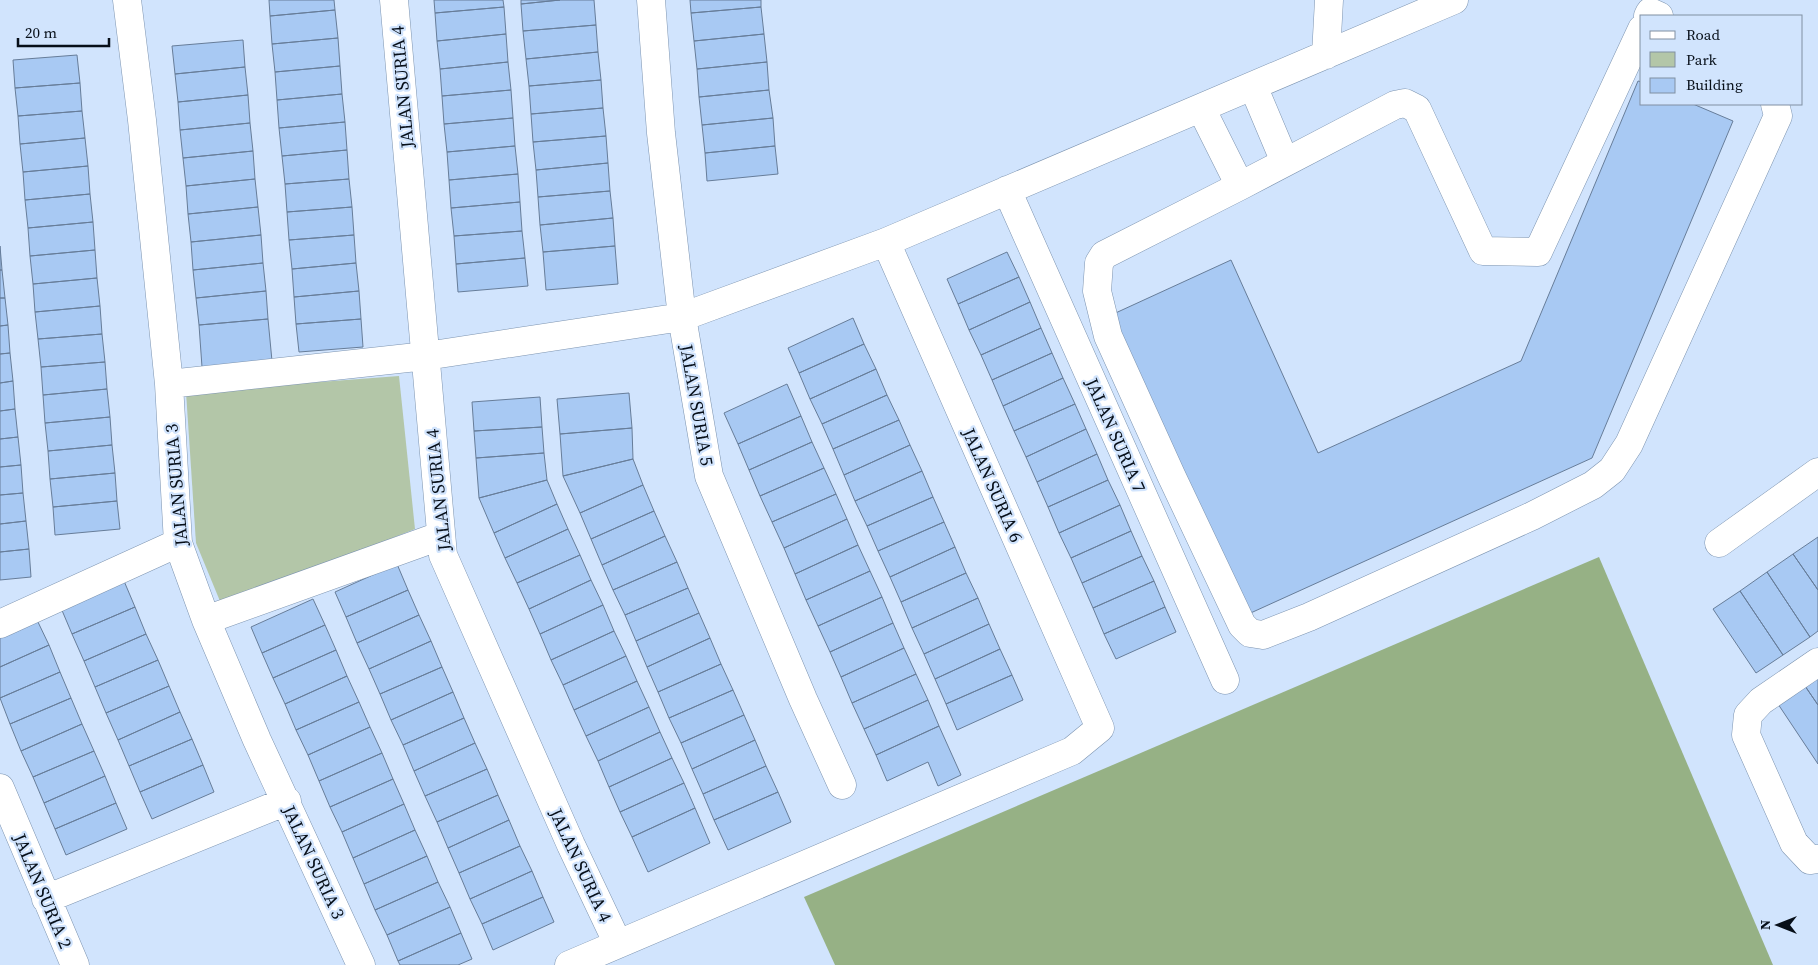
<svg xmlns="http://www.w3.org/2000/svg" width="1818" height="965" font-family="'Source Serif 4',serif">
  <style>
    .green { fill: #b3c6a8 }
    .forest { fill: #96b185 }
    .building { fill: #a8c9f3; stroke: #677d99 }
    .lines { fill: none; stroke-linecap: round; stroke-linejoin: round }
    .minor-casing { stroke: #7d94b0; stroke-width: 29 }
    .minor { stroke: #fff; stroke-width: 28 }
    .labels { text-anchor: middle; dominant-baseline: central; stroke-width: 4.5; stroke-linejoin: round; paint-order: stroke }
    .street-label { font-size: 18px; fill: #070f19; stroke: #d1e4fd }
  </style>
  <rect width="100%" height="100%" fill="#d1e4fd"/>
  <!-- green -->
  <path class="green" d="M399,376L415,529L222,606L196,543L186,392Z"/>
  <!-- forest -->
  <path class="forest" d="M1599,557L1773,965H835L804,897Z"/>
  <!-- building -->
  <path class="building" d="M269,0H334L335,10L270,16Z
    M434,0H503L504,7L435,13Z
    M521,0H560L521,4Z
    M560,0H594L596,25L523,31L521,4Z
    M690,0H761V7L691,13Z
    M504,7L506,34L437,41L435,13Z
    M761,7L764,34L694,41L691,13Z
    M335,10L338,38L272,44L270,16Z
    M596,25L598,52L526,59L523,31Z
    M506,34L508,62L440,69L437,41Z
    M764,34L767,62L697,69L694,41Z
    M338,38L340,66L275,72L272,44Z
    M243,40L245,67L175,74L172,46Z
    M598,52L601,80L529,86L526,59Z
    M77,55L80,83L15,88L13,60Z
    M508,62L511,90L442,96L440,69Z
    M767,62L769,90L699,97L697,69Z
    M340,66L342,94L277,100L275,72Z
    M245,67L248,95L178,102L175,74Z
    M601,80L603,108L531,114L529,86Z
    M1638,81L1642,82V104H1693L1733,121L1592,458L1244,616L1109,316L1231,260L1318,453L1521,361Z
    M80,83L82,111L18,116L15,88Z
    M511,90L513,118L444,124L442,96Z
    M769,90L773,118L702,125L699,97Z
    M342,94L345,122L279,128L277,100Z
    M248,95L250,123L180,130L178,102Z
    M603,108L606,136L533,142L531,114Z
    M82,111L85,138L20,144L18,116Z
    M513,118L515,146L447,152L444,124Z
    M773,118L775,146L705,153L702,125Z
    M345,122L347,150L282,156L279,128Z
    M250,123L253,151L183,158L180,130Z
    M606,136L608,163L536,170L533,142Z
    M85,138L88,166L23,172L20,144Z
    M515,146L518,174L449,180L447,152Z
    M775,146L778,174L707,181L705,153Z
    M347,150L349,179L285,184L282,156Z
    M253,151L255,179L186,186L183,158Z
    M608,163L610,191L538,197L536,170Z
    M88,166L90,194L25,200L23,172Z
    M518,174L520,202L451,208L449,180Z
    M255,179L258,207L188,214L186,186Z
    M349,179L352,207L287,212L285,184Z
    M610,191L613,218L540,225L538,197Z
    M90,194L93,222L28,228L25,200Z
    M520,202L522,231L454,236L451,208Z
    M258,207L261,235L191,242L188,214Z
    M352,207L354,235L289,240L287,212Z
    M613,218L615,246L543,252L540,225Z
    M93,222L95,250L30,256L28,228Z
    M522,231L525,258L456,264L454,236Z
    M261,235L263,263L193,270L191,242Z
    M354,235L356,263L292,269L289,240Z
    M0,246L2,270H0Z
    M615,246L618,284L546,290L543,252Z
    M95,250L97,278L33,284L30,256Z
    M1007,252L1019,277L958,304L947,279Z
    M525,258L528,286L458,292L456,264Z
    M263,263L266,291L196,298L193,270Z
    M356,263L359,291L294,297L292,269Z
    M0,270H2L5,298H0Z
    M1019,277L1030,302L969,330L958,304Z
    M97,278L100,306L35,312L33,284Z
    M266,291L268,319L199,325L196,298Z
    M359,291L361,319L296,324L294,297Z
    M0,298H5L8,325L0,326Z
    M1030,302L1041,328L981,355L969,330Z
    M100,306L102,334L38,339L35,312Z
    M853,318L864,344L799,373L788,348Z
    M268,319L272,361L202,367L199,325Z
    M361,319L363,347L299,352L296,324Z
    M8,325L10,353L0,354V326Z
    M1041,328L1052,353L992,380L981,355Z
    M102,334L105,362L41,367L38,339Z
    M864,344L876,369L810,399L799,373Z
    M10,353L13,381L0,383V354Z
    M1052,353L1063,378L1003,406L992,380Z
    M105,362L107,389L43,395L41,367Z
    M876,369L887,395L822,424L810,399Z
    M1063,378L1075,404L1014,431L1003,406Z
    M13,381L15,409L0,411V383Z
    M787,384L801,416L738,444L724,413Z
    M107,389L110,417L45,423L43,395Z
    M629,393L632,428L560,434L557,399Z
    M887,395L899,420L833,449L822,424Z
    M540,397L542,427L474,431L472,402Z
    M1075,404L1086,429L1026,457L1014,431Z
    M15,409L18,437L0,439V411Z
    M801,416L812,442L749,470L738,444Z
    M110,417L112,445L48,451L45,423Z
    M899,420L910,445L844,475L833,449Z
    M542,427L544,453L476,458L474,431Z
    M632,428L633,459L563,476L560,434Z
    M1086,429L1097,454L1037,482L1026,457Z
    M18,437L21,465L0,467V439Z
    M812,442L824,468L760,496L749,470Z
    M112,445L115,473L50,479L48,451Z
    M910,445L922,471L855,501L844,475Z
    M544,453L547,480L479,498L476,458Z
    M1097,454L1108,480L1048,507L1037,482Z
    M633,459L643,485L580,513L563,476Z
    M21,465L23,493L0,495V467Z
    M824,468L836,494L772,522L760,496Z
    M922,471L933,497L867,526L855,501Z
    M115,473L117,501L53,507L50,479Z
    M547,480L557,504L494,533L479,498Z
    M1108,480L1120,505L1059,533L1048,507Z
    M643,485L654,511L591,539L580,513Z
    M23,493L26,521L0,524V495Z
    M836,494L847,519L784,548L772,522Z
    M933,497L944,522L878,551L867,526Z
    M117,501L120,529L55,535L53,507Z
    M557,504L568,529L505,558L494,533Z
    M1120,505L1131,531L1071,558L1059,533Z
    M654,511L665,536L602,565L591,539Z
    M847,519L858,545L795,574L784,548Z
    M26,521L29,549L0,552V524Z
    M944,522L955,547L890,577L878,551Z
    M568,529L580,555L517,583L505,558Z
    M1131,531L1142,556L1082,583L1071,558Z
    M665,536L677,562L613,590L602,565Z
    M1818,537V590L1793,554Z
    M858,545L870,571L806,600L795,574Z
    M955,547L966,573L901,602L890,577Z
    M29,549L31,577L0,580V552Z
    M1793,554L1818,590V631L1810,637L1767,572Z
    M580,555L591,580L529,609L517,583Z
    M1142,556L1154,581L1093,608L1082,583Z
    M677,562L688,588L625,615L613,590Z
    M397,564L408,590L346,617L335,592Z
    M870,571L882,597L818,626L806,600Z
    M1767,572L1810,637L1783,655L1740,591Z
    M966,573L978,598L912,628L901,602Z
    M591,580L603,605L540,634L529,609Z
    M124,581L135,607L72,634L61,608Z
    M1154,581L1165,607L1104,634L1093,608Z
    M688,588L699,613L636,641L625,615Z
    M408,590L419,615L357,643L346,617Z
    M1740,591L1783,655L1756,673L1713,609Z
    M882,597L893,623L830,652L818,626Z
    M978,598L989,624L924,654L912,628Z
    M313,599L325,625L262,653L251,627Z
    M603,605L614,631L551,660L540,634Z
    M135,607L146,634L84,661L72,634Z
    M1165,607L1176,632L1116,659L1104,634Z
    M699,613L710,638L647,667L636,641Z
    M419,615L431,641L369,669L357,643Z
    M37,620L49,645L0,667V636Z
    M893,623L904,648L841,677L830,652Z
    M989,624L1000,649L935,679L924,654Z
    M325,625L336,650L273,678L262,653Z
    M614,631L626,656L563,685L551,660Z
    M146,634L158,660L95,687L84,661Z
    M710,638L721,664L658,692L647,667Z
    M431,641L442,667L380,694L369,669Z
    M49,645L60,672L0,698V667Z
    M904,648L916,674L852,703L841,677Z
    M1000,649L1012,675L946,704L935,679Z
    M336,650L347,676L285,704L273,678Z
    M626,656L637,681L574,710L563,685Z
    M158,660L169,686L106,713L95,687Z
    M721,664L733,690L669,718L658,692Z
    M442,667L453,692L391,720L380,694Z
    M60,672L71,698L10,724L0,698Z
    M916,674L928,700L864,729L852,703Z
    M1012,675L1023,700L957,730L946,704Z
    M347,676L359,702L296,730L285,704Z
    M1818,677V705L1805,686Z
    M637,681L649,707L586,736L574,710Z
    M169,686L180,712L118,740L106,713Z
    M1805,686L1818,705V764L1778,704Z
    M733,690L744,715L681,743L669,718Z
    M453,692L464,718L403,745L391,720Z
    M71,698L82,724L21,751L10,724Z
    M928,700L939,726L876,755L864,729Z
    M359,702L370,727L308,755L296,730Z
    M649,707L660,732L598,761L586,736Z
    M180,712L192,739L129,766L118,740Z
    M744,715L755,740L692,769L681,743Z
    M464,718L475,743L414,771L403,745Z
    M82,724L94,751L33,777L21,751Z
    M939,726L961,775L938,786L928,762L887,781L876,755Z
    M370,727L382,753L319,781L308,755Z
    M660,732L672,758L609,787L598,761Z
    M192,739L203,765L140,792L129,766Z
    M755,740L766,766L703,794L692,769Z
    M475,743L487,769L425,796L414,771Z
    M94,751L105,776L44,803L33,777Z
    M382,753L393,779L330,807L319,781Z
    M672,758L684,783L620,812L609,787Z
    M203,765L214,792L152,819L140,792Z
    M766,766L778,792L714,820L703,794Z
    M487,769L498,795L437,822L425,796Z
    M105,776L116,803L55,829L44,803Z
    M393,779L404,804L342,832L330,807Z
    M684,783L695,808L632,837L620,812Z
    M778,792L791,822L728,850L714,820Z
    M498,795L509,820L448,848L437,822Z
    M116,803L127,829L66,855L55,829Z
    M404,804L415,830L353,858L342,832Z
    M695,808L710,843L648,872L632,837Z
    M509,820L520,846L459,873L448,848Z
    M415,830L427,856L364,884L353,858Z
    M520,846L532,871L470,899L459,873Z
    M427,856L438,882L375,910L364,884Z
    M532,871L543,897L482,924L470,899Z
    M438,882L450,907L387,935L375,910Z
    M543,897L554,922L493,950L482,924Z
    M450,907L461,933L398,961L387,935Z
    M461,933L472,959L458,965H400L398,961Z"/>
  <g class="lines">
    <defs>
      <path id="minor" d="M127,0L142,120L169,384L178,543L206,620L257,740L361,965
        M394,0L443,555L571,845L618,944
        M651,0L661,133L682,317L709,476L803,699L842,785
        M1648,16L1650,12L1659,16
        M1642,29L1538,252L1483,251L1417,109L1405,103L1395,105L1240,186L1104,255L1099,263L1097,291L1108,336L1171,475L1242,625L1250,633L1263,635L1309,617L1532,516L1593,485L1612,470L1629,444L1778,116L1775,104
        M1326,55L1329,0
        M1253,86L1285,162
        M1201,108L1240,186
        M1007,190L1225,680
        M169,384L426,356L682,317L886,242L1454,0
        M1719,543L1818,472
        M206,620L440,536
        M0,624L178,543
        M1818,662L1761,701L1748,715L1746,735L1794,843L1810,860L1818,859
        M0,788L75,965
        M46,899L287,801
        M569,965L1072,751L1100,728L886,242"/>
    </defs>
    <!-- minor casing -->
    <use href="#minor" class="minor-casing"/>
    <!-- minor -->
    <use href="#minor" class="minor"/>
  </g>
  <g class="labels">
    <!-- street labels -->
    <g class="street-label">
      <text transform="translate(402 87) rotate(-95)">JALAN SURIA 4</text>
      <text transform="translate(697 405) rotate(80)">JALAN SURIA 5</text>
      <text transform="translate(1116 435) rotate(66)">JALAN SURIA 7</text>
      <text transform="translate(176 485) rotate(-95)">JALAN SURIA 3</text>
      <text transform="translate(993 485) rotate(66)">JALAN SURIA 6</text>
      <text transform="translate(438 490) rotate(-96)">JALAN SURIA 4</text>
      <text transform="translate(314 862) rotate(65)">JALAN SURIA 3</text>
      <text transform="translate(581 865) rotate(65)">JALAN SURIA 4</text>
      <text transform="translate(43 891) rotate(67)">JALAN SURIA 2</text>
    </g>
  </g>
  <!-- legend -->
  <rect x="1640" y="15" width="162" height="90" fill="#d1e4fd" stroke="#808fa2"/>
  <rect x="1650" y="31" width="25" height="8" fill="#ffffff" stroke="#808fa2"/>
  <text x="1686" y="40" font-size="15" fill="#070f19">Road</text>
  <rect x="1650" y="52" width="25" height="15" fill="#b3c6a8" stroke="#808fa2"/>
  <text x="1686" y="65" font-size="15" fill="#070f19">Park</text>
  <rect x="1650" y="78" width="25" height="15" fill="#a8c9f3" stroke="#808fa2"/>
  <text x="1686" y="90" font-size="15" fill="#070f19">Building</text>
  <!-- north arrow -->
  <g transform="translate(1778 925) rotate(270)" stroke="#d1e4fd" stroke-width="4" paint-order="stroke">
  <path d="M0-4L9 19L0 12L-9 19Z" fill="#070f19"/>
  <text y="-8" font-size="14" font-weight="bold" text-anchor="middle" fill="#070f19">N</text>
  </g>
  <!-- scale -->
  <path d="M18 38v8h91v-8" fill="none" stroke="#070f19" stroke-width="2.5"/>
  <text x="25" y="38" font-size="15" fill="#070f19" stroke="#d1e4fd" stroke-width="4" paint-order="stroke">20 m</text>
</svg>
